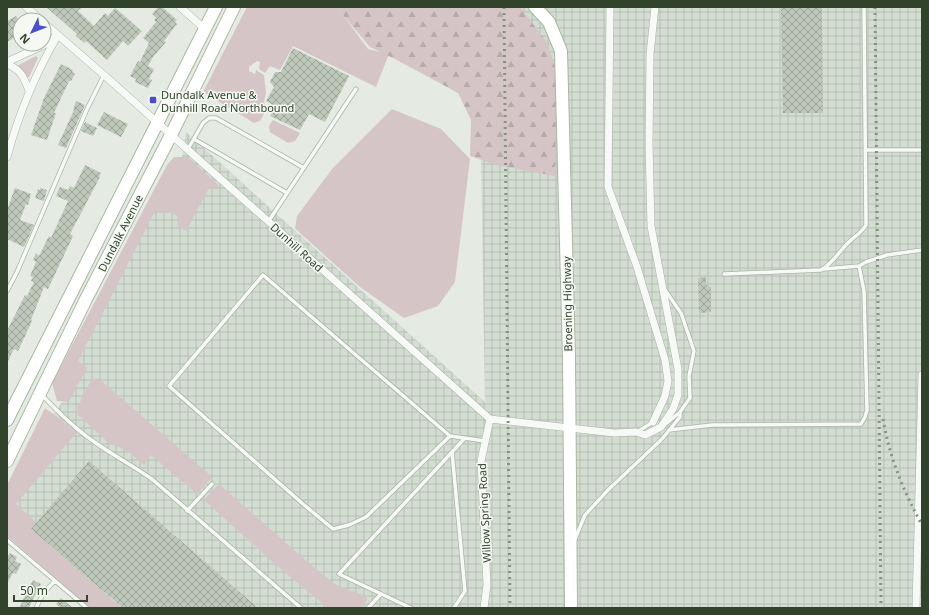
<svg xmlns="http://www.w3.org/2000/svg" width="929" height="615" font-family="'Noto Sans',sans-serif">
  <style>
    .industrial { fill: url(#industrial-grid) }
    .green { fill: #d5c5c7 }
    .forest { fill: url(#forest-firs) }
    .building { fill: url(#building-cross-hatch) }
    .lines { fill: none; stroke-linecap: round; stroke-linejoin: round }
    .service-casing { stroke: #abb5a8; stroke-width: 5 }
    .minor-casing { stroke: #abb5a8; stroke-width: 8 }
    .primary-casing { stroke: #a8b7a3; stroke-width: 14 }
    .service { stroke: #f7f9f6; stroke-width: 3.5 }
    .minor { stroke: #f7f9f6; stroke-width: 7 }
    .primary { stroke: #fff; stroke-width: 12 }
    .rail { stroke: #83957d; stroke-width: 3; stroke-dasharray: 2 4; stroke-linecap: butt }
    .poi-dot { fill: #4b4fcd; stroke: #f5f8f3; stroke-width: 1.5 }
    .labels { text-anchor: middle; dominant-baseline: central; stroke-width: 3; stroke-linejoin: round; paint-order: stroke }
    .poi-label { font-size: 11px; fill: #31432b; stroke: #f5f8f3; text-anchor: start }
    .street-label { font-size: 11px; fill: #31432b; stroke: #f5f8f3 }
  </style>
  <defs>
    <pattern id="industrial-grid" width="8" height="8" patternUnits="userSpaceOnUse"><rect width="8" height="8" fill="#d4ddd1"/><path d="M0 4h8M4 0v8" fill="none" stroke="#b6bfb4"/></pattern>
    <pattern id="forest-firs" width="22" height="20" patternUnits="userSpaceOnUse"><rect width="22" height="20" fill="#d5c5c7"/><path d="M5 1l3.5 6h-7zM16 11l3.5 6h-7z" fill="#b7aaab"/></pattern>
    <pattern id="building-cross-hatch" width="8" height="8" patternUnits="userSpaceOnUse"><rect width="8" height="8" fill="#bec8ba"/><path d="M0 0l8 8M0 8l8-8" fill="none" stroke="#9ba497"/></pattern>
  </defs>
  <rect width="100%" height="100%" fill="#e5ebe3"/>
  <!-- industrial -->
  <path class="industrial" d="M360,7H922V608H96L7,530V497L47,413H56L62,401L60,389L182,157L186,132L485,402L480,94Z"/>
  <!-- green -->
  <path class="green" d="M247,7H337L368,49L389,54L376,87L293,46L280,70L270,66L265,73L259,69L260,62L257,61L249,67V71L255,74L256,70L264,75L266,93L264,101L266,110L260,121L254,123L203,92Z
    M36,56L38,58L29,77H27L17,66Z
    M392,109L441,129L470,159L455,282L438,306L404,318L360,287L301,234L295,228L297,216L332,169Z
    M273,120L300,133L295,141L288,143L270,132L269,126Z
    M174,157H188L219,186L216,189L209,188L186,231L178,226L177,216L168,211L163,213L155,211L78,361L87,368L69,401H57L52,383L167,165Z
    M98,378L212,477L197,494L151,455L144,465L126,450L109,443L78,415L77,408L91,380Z
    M45,408L77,432L16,504L36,522L31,529L122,608H90L7,536V485Z
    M219,484L311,565L336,585L366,596L367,600L361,608H328L275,564L204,500Z"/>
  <!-- forest -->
  <path class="forest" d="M336,7H520L547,42L555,66L556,107L555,176L497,165L470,156L471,120L458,93L395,59L370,47Z"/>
  <!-- building -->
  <path class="building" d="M46,7H82L78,11L94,26L105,13L108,16L115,8L142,31L128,46L123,41L107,60L86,41L84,43L76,36L77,34Z
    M158,7H162L177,20L175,22L177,24L164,41L166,42L153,57L148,66L154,69L149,79L152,80L148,88L135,82L136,79L130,76L138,61L140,62L149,43L143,38L156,22L154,20L156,18L152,14Z
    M781,7H822L823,113H783Z
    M16,16L20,23V35L7,42V21Z
    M293,48L349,76L325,122L309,114L300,130L270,116L275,106L266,101L274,87L270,82L275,72H281Z
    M61,64L73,70L72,72L75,74L71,81H69L54,113H56L47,140L31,135L44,98Z
    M76,101L85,105L66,148L58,145L74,110H73Z
    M104,112L128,124L121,137L97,125Z
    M85,122L97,128L93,136L81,131Z
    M85,165L101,173L99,177H100L70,234L73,236L48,289L44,287L31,320L32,321L18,351L14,349L7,363V331L25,295L27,296L34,282L31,281L33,277L30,276L36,262L33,260L36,253L39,256L49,236L51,238L68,201L56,196L60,187L68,190L70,186L74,188Z
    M15,188L31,194L28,205L26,204L20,220L34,225L24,247L7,239V210Z
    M40,188L47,190L44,201L35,198L38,189L40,190Z
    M706,277V285H708L709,287H711V312L699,313L698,278Z
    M89,461L258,608H123L31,529Z
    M10,553L17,557L15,561L21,564L16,574L13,573L7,584V557Z
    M33,580L41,584L32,601L29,608H19Z
    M61,598L73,608H61L56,604Z"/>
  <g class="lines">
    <defs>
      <path id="service" d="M194,139L287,193
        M188,149L203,123L209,118H216L304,168
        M865,150H922
        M268,222L356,89
        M824,269L859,266L866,262L887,255L922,250
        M724,274L821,270C832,264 838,253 846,245C853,237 861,234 866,225L864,7
        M665,290L681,313L694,351L689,376L690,398L680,412L667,423
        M7,291L17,272L87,109L104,75
        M42,395C58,412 74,428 93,441C112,455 134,466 153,480L301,608
        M669,430L712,425L861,424L865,417L867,410L864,291L859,266
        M637,432L653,422
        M450,436L263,275L169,386L303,504L333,529L349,525L366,517L450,436L485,441
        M452,452L465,591L454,608
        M187,511L212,484
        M575,539L585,515L609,489L662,439L680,417V412
        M7,540L87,608
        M36,608L44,592L55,581
        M368,608L381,594
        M411,608L339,574L465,438"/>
      <path id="minor" d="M26,7L41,20
        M180,7L205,29
        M610,7L608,187L637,267L665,360L668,381L665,396L653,422
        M44,23L104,75L490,419L614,433L636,432L645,435L661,427L673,409L678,395V369L651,226L649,144L650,54L655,7
        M7,62L44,45L55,37
        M7,64C21,70 24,77 29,91
        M7,157C19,113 35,74 58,35
        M484,608L487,585L481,461L490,419
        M916,608L922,375"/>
      <path id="primary" d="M535,7L549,22L561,51L569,358L571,608
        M7,420L216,7
        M7,461L86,299L171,135L234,7"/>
    </defs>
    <!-- service casing -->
    <use href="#service" class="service-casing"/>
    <!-- minor casing -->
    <use href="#minor" class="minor-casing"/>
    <!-- primary casing -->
    <use href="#primary" class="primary-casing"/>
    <!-- service -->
    <use href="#service" class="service"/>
    <!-- minor -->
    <use href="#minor" class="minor"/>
    <!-- primary -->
    <use href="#primary" class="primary"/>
    <!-- rail -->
    <path class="rail" d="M504,7L510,608
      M875,7L881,608
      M883,419C890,459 903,490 922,525"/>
  </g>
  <!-- markers -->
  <rect class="poi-dot" x="149" y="96" width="8" height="8" rx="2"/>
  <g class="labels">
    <!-- poi labels -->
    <g class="poi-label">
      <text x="161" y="94">Dundalk Avenue &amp;<tspan x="161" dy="13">Dunhill Road Northbound</tspan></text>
    </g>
    <!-- street labels -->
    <g class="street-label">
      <text transform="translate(120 233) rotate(-63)">Dundalk Avenue</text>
      <text transform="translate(297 247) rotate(42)">Dunhill Road</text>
      <text transform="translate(567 304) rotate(-91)">Broening Highway</text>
      <text transform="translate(484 513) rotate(-93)">Willow Spring Road</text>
    </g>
  </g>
  <!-- border -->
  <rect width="929" height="615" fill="none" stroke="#31432b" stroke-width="16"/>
  <!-- north arrow -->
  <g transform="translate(32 32) rotate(227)"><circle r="19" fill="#f5f8f3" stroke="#a7b0a3"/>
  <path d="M0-3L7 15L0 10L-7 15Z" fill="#4b4fcd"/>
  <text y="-6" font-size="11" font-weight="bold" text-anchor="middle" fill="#31432b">N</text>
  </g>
  <!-- scale -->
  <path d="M14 595v6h73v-6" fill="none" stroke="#31432b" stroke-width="2"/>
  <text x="20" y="595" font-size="12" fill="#31432b" stroke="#f5f8f3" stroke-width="3" paint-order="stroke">50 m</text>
</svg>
